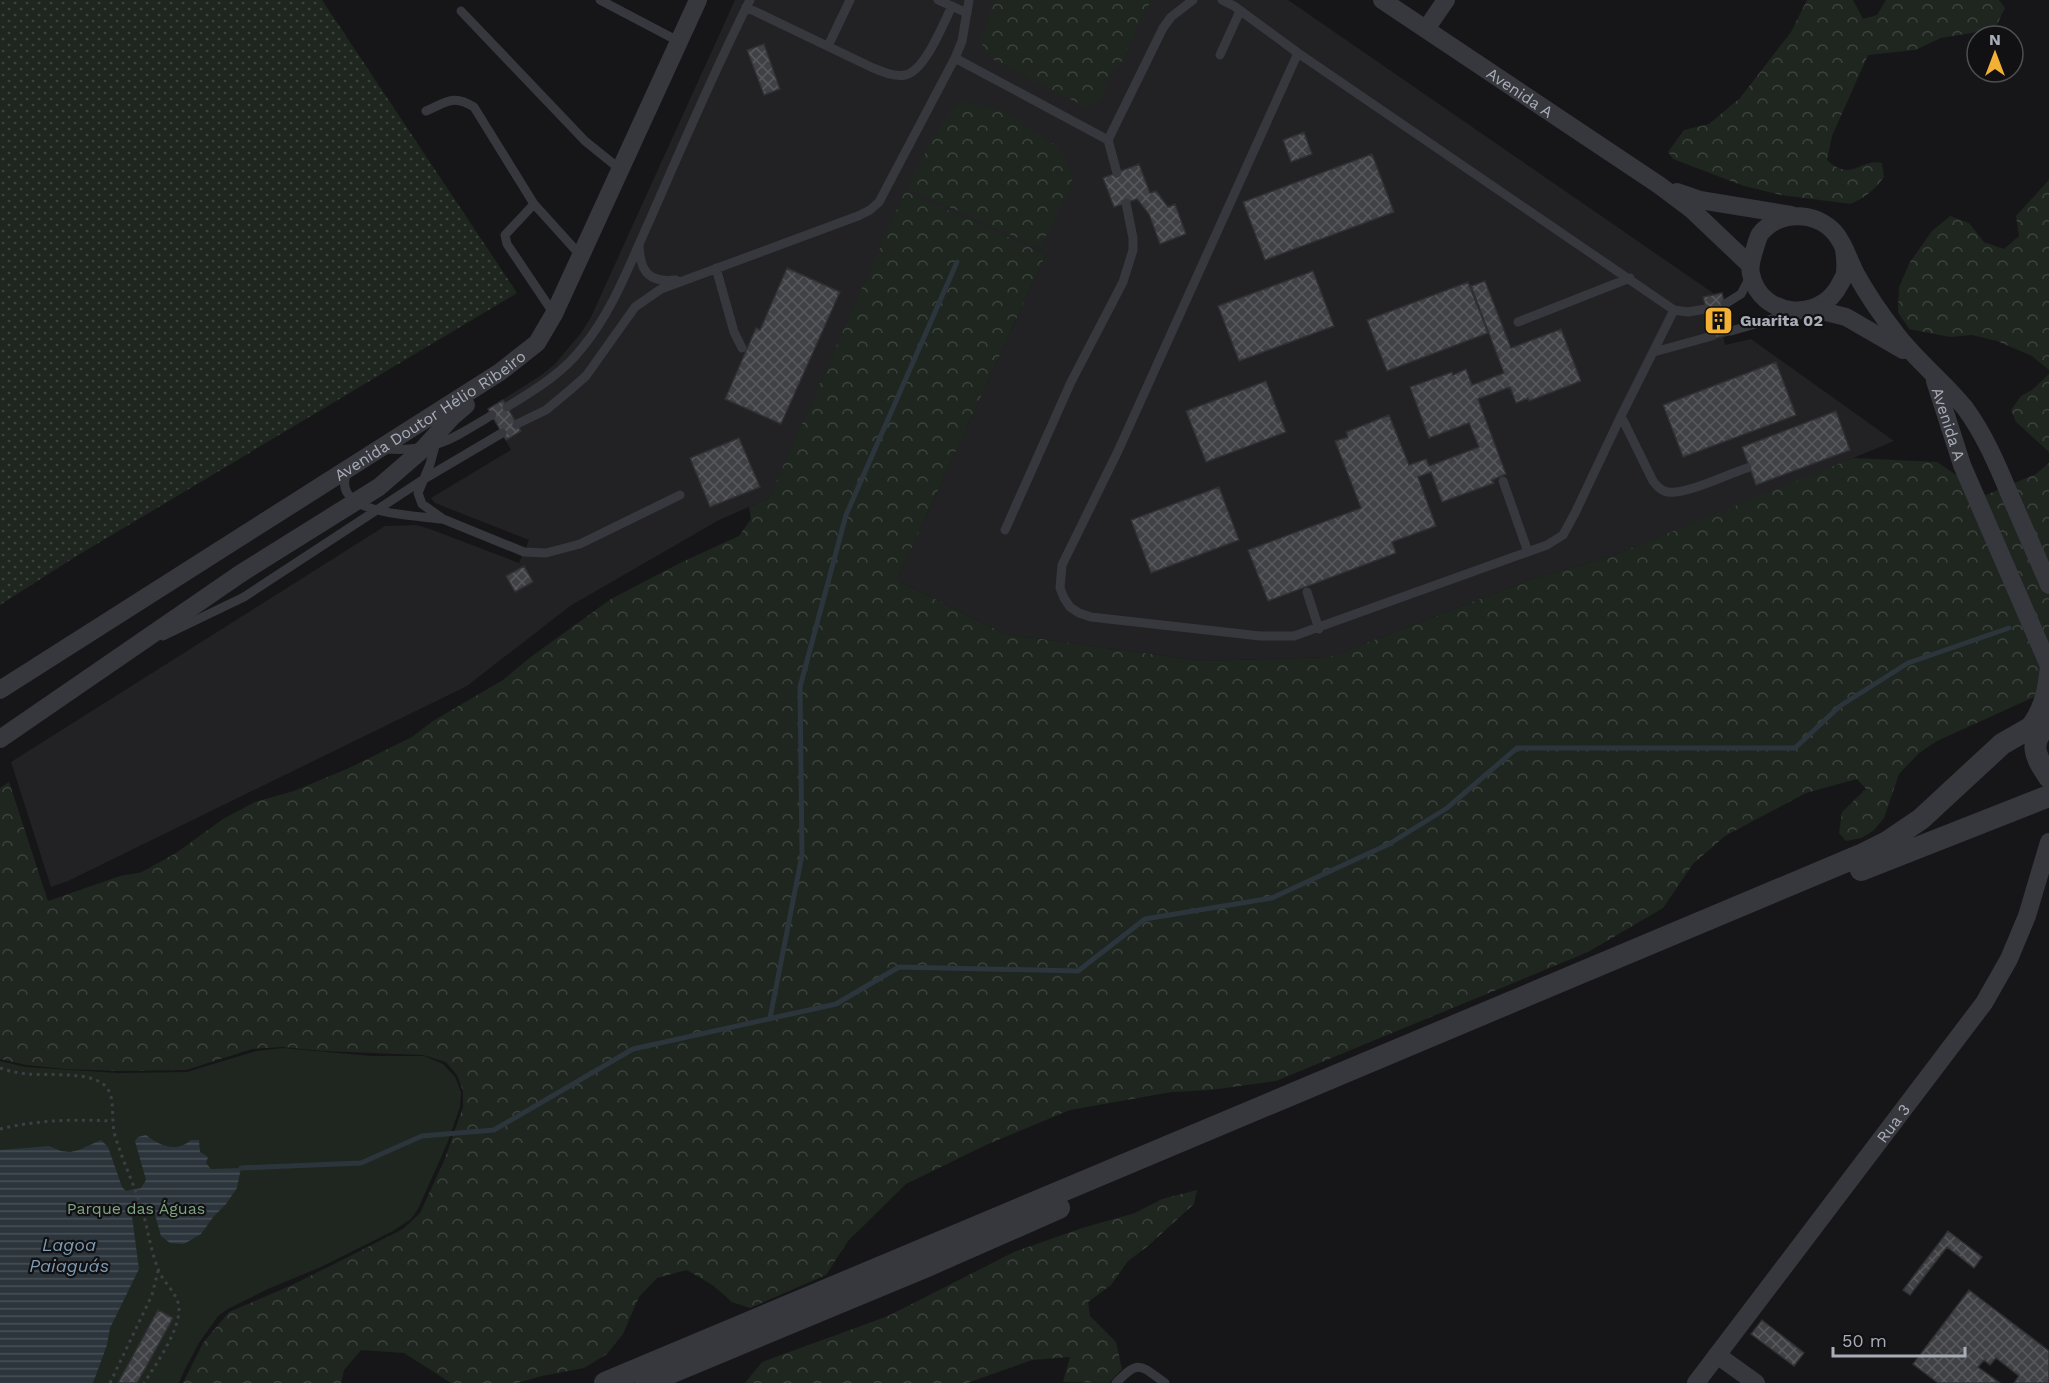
<svg xmlns="http://www.w3.org/2000/svg" width="2049" height="1383" font-family="'Work Sans',sans-serif">
  <style>
    .built { fill: #222225 }
    .grass { fill: url(#grass-dots) }
    .forest { fill: url(#forest-crowns) }
    .green { fill: #1e261f }
    .water { fill: url(#water-rules) }
    .lines { fill: none; stroke-linecap: round; stroke-linejoin: round }
    .stream { stroke: #2c353c; stroke-width: 5 }
    .building { fill: url(#building-cross-hatch); stroke: #303034; stroke-width: 1.5 }
    .path { stroke: #3d3f44; stroke-width: 3; stroke-dasharray: 3 4.5; stroke-linecap: butt }
    .service { stroke: #37383d; stroke-width: 9 }
    .minor { stroke: #37383d; stroke-width: 18 }
    .tertiary { stroke: #37383d; stroke-width: 22 }
    .labels { text-anchor: middle; dominant-baseline: central; stroke-width: 4.5; stroke-linejoin: round; paint-order: stroke }
    .street-label { font-size: 16px; fill: #a8adb8; stroke: #111113 }
    .poi-label { font-size: 16px; font-weight: bold; fill: #a8adb8; stroke: #111113; text-anchor: start }
    .park-label { font-size: 16px; fill: #7fa381; stroke: #111113 }
    .water-label { font-size: 18px; font-style: italic; fill: #7f9bb3; stroke: #111113 }
  </style>
  <defs>
    <pattern id="grass-dots" width="8" height="8" patternUnits="userSpaceOnUse" patternTransform="scale(1.5)"><rect width="8" height="8" fill="#1e261f"/><path d="M2 2h.1M6 6h.1" fill="none" stroke="#3c433d" stroke-width="1.8" stroke-linecap="round"/></pattern>
    <pattern id="forest-crowns" width="20" height="18" patternUnits="userSpaceOnUse" patternTransform="scale(1.5)"><rect width="20" height="18" fill="#1e261f"/><path d="M2 6a3 3 0 1 1 6 0M12 15a3 3 0 1 1 6 0" fill="none" stroke="#3c433d"/></pattern>
    <pattern id="water-rules" width="6" height="5" patternUnits="userSpaceOnUse" patternTransform="scale(1.5)"><rect width="6" height="5" fill="#2c353c"/><path d="M0 2.5h6" fill="none" stroke="#485056"/></pattern>
    <pattern id="building-cross-hatch" width="8" height="8" patternUnits="userSpaceOnUse" patternTransform="scale(1.5)"><rect width="8" height="8" fill="#404145"/><path d="M0 0l8 8M0 8l8-8" fill="none" stroke="#595a5e"/></pattern>
  </defs>
  <rect width="100%" height="100%" fill="#161618"/>
  <!-- built -->
  <path class="built" d="M735,0H1288L1713,293L1725,345L1751,339L1894,441L1777,490L1612,556L1537,577L1330,657L1202,661L1005,634L897,580L1046,254L905,192L769,498L719,520L570,606L467,686L68,881L51,887L11,762L385,526L417,525L430,529L519,563L529,540L435,503L431,498L511,450L488,409L540,376L555,364L581,333L591,317Z"/>
  <!-- grass -->
  <path class="grass" d="M0,0H322L517,293L75,557L0,605Z"/>
  <!-- forest -->
  <path class="forest" d="M995,0H1151L1129,44L1124,59L1110,74L1101,97L1088,108L994,60L981,43Z
    M1807,0H1853L1863,19L1877,15L1886,0H1999L2005,8L1995,29L1941,38L1915,50L1868,55L1832,136L1827,160C1852,183 1860,158 1882,163L1884,177C1876,189 1864,198 1851,204L1781,195L1744,186L1673,159L1668,152L1684,130L1709,124L1740,98L1791,32Z
    M961,102L989,106L1017,118L1029,129L1057,146L1070,168L1072,183L1040,248L907,188L930,144L951,111Z
    M2049,180V370L2032,356L1997,341L1972,335L1950,337L1909,329L1898,312L1899,287L1910,262L1932,231L1950,216L1969,223L1984,242L2004,249L2019,236L2016,216Z
    M905,191L1046,254L897,580L1005,634L1202,661L1330,657L1537,577L1612,556L1853,458L1937,462L1986,495L2036,474L2049,463V682L2036,696L1937,741L1919,753L1899,774L1884,818L1873,831L1861,838L1846,841L1839,833L1842,812L1866,789L1857,779L1806,793L1725,836L1693,864L1663,908L1588,952L1276,1081L1211,1090L1172,1092L1070,1110L986,1145L906,1184L848,1241L826,1275L750,1308L732,1302L714,1286L687,1270L657,1278L639,1297L623,1334L607,1354L584,1368L542,1376L517,1383H451L404,1353L361,1350L344,1370L341,1383H183L203,1343L229,1312L290,1286L352,1255L403,1229L420,1213L444,1161L463,1107V1091L457,1075L446,1062L423,1055L323,1051L283,1047L252,1049L186,1070L120,1071L65,1069L26,1065L0,1059V788L9,782L48,901L120,876L142,872L176,853L223,819L255,802L294,791L349,768L412,737L433,721L503,680L532,656L611,599L682,562L739,536L751,519L749,507L769,498Z
    M2049,374V452L2016,422L2011,410L2021,396L2032,390Z
    M1197,1190L1194,1204L1148,1246L1128,1261L1111,1285L1088,1302L1090,1316L1116,1342L1122,1369L1109,1383L1063,1382L1070,1357L1032,1360L967,1383H745L762,1362L888,1316L1014,1252L1082,1228L1135,1213L1162,1199Z"/>
  <!-- green -->
  <path class="green" d="M283,1048L371,1056H424L443,1064L455,1077L461,1092L460,1107L447,1144L418,1209L411,1219L393,1231L321,1267L268,1289L228,1309L218,1316L199,1343L183,1373L179,1383H0V1061L26,1067L118,1073L187,1072L256,1051Z"/>
  <!-- water -->
  <path class="water" d="M146,1135C160,1146 176,1153 191,1140H199L200,1152L208,1157L206,1163L211,1169L241,1168L237,1188L226,1204L214,1216L201,1234L184,1244L170,1243L161,1236L152,1204L131,1209L139,1269L110,1328L107,1345L93,1383H0V1150L49,1146L61,1151L70,1152L79,1150L101,1140L108,1147L122,1187L126,1191L141,1188L146,1180L135,1141L138,1137Z"/>
  <g class="lines">
    <!-- stream -->
    <path class="stream" d="M770,1018L802,855L800,687L846,515L957,262
      M241,1168L361,1163L422,1136L494,1130L633,1049L836,1004L899,967L1078,971L1145,919L1272,898L1389,844L1447,808L1517,748H1795L1840,706L1908,663L2009,628"/>
  </g>
  <!-- building -->
  <path class="building" d="M764,44L780,89L764,95L747,50Z
    M1304,132L1312,154L1291,162L1283,140Z
    M1372,154L1394,212L1265,260L1243,202Z
    M1139,164L1150,193L1156,191L1168,207L1175,204L1186,234L1160,244L1149,214L1137,199L1114,207L1103,178Z
    M787,268L840,292L781,424L725,399L756,328L760,330Z
    M1313,271L1334,326L1239,361L1218,306Z
    M1485,281L1511,348L1561,329L1581,381L1529,401L1528,398L1516,403L1510,387L1478,399L1506,474L1492,480L1494,483L1442,502L1431,472L1418,477L1436,526L1392,542L1396,553L1268,601L1248,550L1361,508L1335,441L1348,437L1346,432L1389,415L1409,465L1426,459L1429,466L1479,447L1469,423L1429,438L1410,387L1452,372L1453,375L1466,369L1472,385L1504,373L1471,286Z
    M1468,282L1488,333L1387,371L1367,320Z
    M1722,293L1732,334L1713,339L1703,297Z
    M1776,362L1796,415L1683,457L1663,405Z
    M1266,381L1286,432L1206,462L1186,411Z
    M503,400L521,431L506,440L488,409Z
    M1836,411L1850,450L1756,485L1742,447Z
    M739,438L760,487L710,507L690,458Z
    M1219,487L1239,540L1151,573L1131,520Z
    M524,566L533,582L515,592L506,576Z
    M1948,1231L1982,1257L1974,1268L1947,1247L1910,1295L1903,1290Z
    M1969,1290L2049,1351V1383H2014L2019,1376L1996,1358L1990,1365L1984,1360L1978,1367L2000,1383H1938L1913,1364Z
    M158,1310L173,1318L137,1383H118Z
    M1762,1320L1804,1353L1794,1366L1751,1334Z"/>
  <g class="lines">
    <!-- path -->
    <path class="path" d="M0,1068C9,1071 18,1073 27,1074C48,1076 86,1071 103,1084C118,1095 109,1121 116,1139C124,1164 135,1187 143,1212C148,1231 151,1251 158,1269C163,1283 179,1294 179,1309C179,1332 156,1364 144,1383
      M0,1129C36,1120 75,1119 111,1121
      M110,1383L152,1295L158,1271"/>
    <!-- service -->
    <path class="service" d="M600,0L680,42
      M938,0L967,13
      M1222,0L1234,6L1298,53L1674,310L1688,312L1706,309
      M746,7L873,68C884,72 894,77 905,75C925,71 943,24 952,6
      M461,11L585,141L621,170
      M828,46L850,0
      M1298,53L1118,451L1062,565L1060,588L1064,598L1070,607L1079,613L1091,617L1260,636H1294L1547,545L1563,535L1575,513L1621,416L1674,310
      M1220,55L1240,11
      M955,58L1108,140L1163,28L1171,17L1193,0
      M426,111C447,102 453,94 474,107L534,204L581,256
      M1108,140L1117,173
      M534,204L505,235L507,244L554,314
      M639,245C640,272 649,283 676,280
      M716,268L734,332L742,348
      M1725,304L1741,294L1750,277
      M1518,322L1630,278
      M1731,331L1793,313
      M1654,352L1712,336
      M507,407C534,390 562,374 582,348C612,312 629,266 648,224C681,149 713,73 750,0
      M1621,416L1653,481C1657,486 1661,491 1668,492C1686,495 1728,474 1747,468
      M517,424L546,410L570,390L586,376L635,307L661,289L858,216L870,210L879,202L955,58L962,41L969,0
      M435,446L430,464L418,493L422,504L443,519L524,552L546,553L580,544L680,495
      M385,449C436,452 450,440 492,415
      M348,470C326,515 415,515 440,519
      M1503,481L1528,552
      M1005,530L1071,382L1123,282L1133,250V238L1126,203
      M1307,592L1319,629
      M163,636L244,597L424,479L502,433
      M1116,1383C1139,1359 1140,1365 1165,1383"/>
    <!-- minor -->
    <g class="minor">
      <path id="s1" d="M1382,0L1659,185L1691,209L1750,265"/>
      <path d="M1426,29L1446,0"/>
      <path d="M1677,192L1700,200L1791,215"/>
      <path d="M1844,249C1845,256 1846,265 1845,272C1845,276 1842,280 1840,284C1821,323 1760,318 1751,274C1749,266 1752,259 1754,251C1756,246 1757,239 1760,234C1779,210 1816,211 1835,233C1845,245 1849,261 1856,274C1867,294 1882,316 1897,335C1917,361 1944,382 1965,408C1984,434 1997,464 2009,493C2022,524 2036,554 2049,585"/>
      <path d="M1814,309L1846,317L1903,350"/>
      <path id="s2" d="M1935,381L1962,465L2049,666"/>
      <path id="s3" d="M0,690L500,372L537,343L554,314L698,0"/>
      <path d="M2028,728C2043,709 2047,689 2049,665"/>
      <path d="M0,739L240,574L379,487L423,449L452,417L466,405"/>
      <path d="M1717,1355L1756,1383"/>
      <path id="s4" d="M1696,1383L1984,1003L2009,959L2027,916L2049,842"/>
    </g>
    <!-- tertiary -->
    <path class="tertiary" d="M2049,723C2028,742 2034,755 2049,777
      M1861,870L2049,796
      M605,1383L1861,855L1887,842L1921,819L2002,744L2049,717
      M646,1383L927,1266L1059,1208"/>
  </g>
  <!-- icons -->
  <defs>
    <symbol id="building-square" viewBox="-11 -11 22 22"><rect x="-9" y="-9" width="18" height="18" rx="4" fill="#f2b134" stroke="#111113"/><path d="M-4-6H4V6H1V3H-1V6H-4ZM-2.5-4.3h1.7v1.8h-1.7ZM.8-4.3h1.7v1.8H.8ZM-2.5-1h1.7V.8h-1.7ZM.8-1h1.7V.8H.8Z" fill="#111"/></symbol>
  </defs>
  <g fill-rule="evenodd">
    <use href="#building-square" x="1702" y="304" width="33" height="33"/>
  </g>
  <g class="labels">
    <!-- street labels -->
    <g class="street-label">
      <text stroke="none"><textPath href="#s1" startOffset="166">Avenida A</textPath></text>
      <text stroke="none"><textPath href="#s3" startOffset="510">Avenida Doutor Hélio Ribeiro</textPath></text>
      <text stroke="none"><textPath href="#s2" startOffset="45">Avenida A</textPath></text>
      <text stroke="none"><textPath href="#s4" startOffset="326">Rua 3</textPath></text>
    </g>
    <!-- poi labels -->
    <g class="poi-label">
      <text x="1740" y="320">Guarita 02</text>
    </g>
    <!-- park labels -->
    <g class="park-label">
      <text x="136" y="1208">Parque das Águas</text>
    </g>
    <!-- water labels -->
    <g class="water-label">
      <text x="69" y="1244">Lagoa<tspan x="69" dy="21">Paiaguás</tspan></text>
    </g>
  </g>
  <!-- north arrow -->
  <g transform="translate(1995 54)"><circle r="28" fill="#111113" stroke="#4d4f55" stroke-width="1.5"/>
  <path d="M0-4.5L10 22L0 15L-10 22Z" fill="#f2b134"/>
  <text y="-9" font-size="16" font-weight="bold" text-anchor="middle" fill="#a8adb8">N</text>
  </g>
  <!-- scale -->
  <path d="M1833 1347v9h132v-9" fill="none" stroke="#a8adb8" stroke-width="3"/>
  <text x="1842" y="1347" font-size="18" fill="#a8adb8" stroke="#111113" stroke-width="4.5" paint-order="stroke">50 m</text>
</svg>
